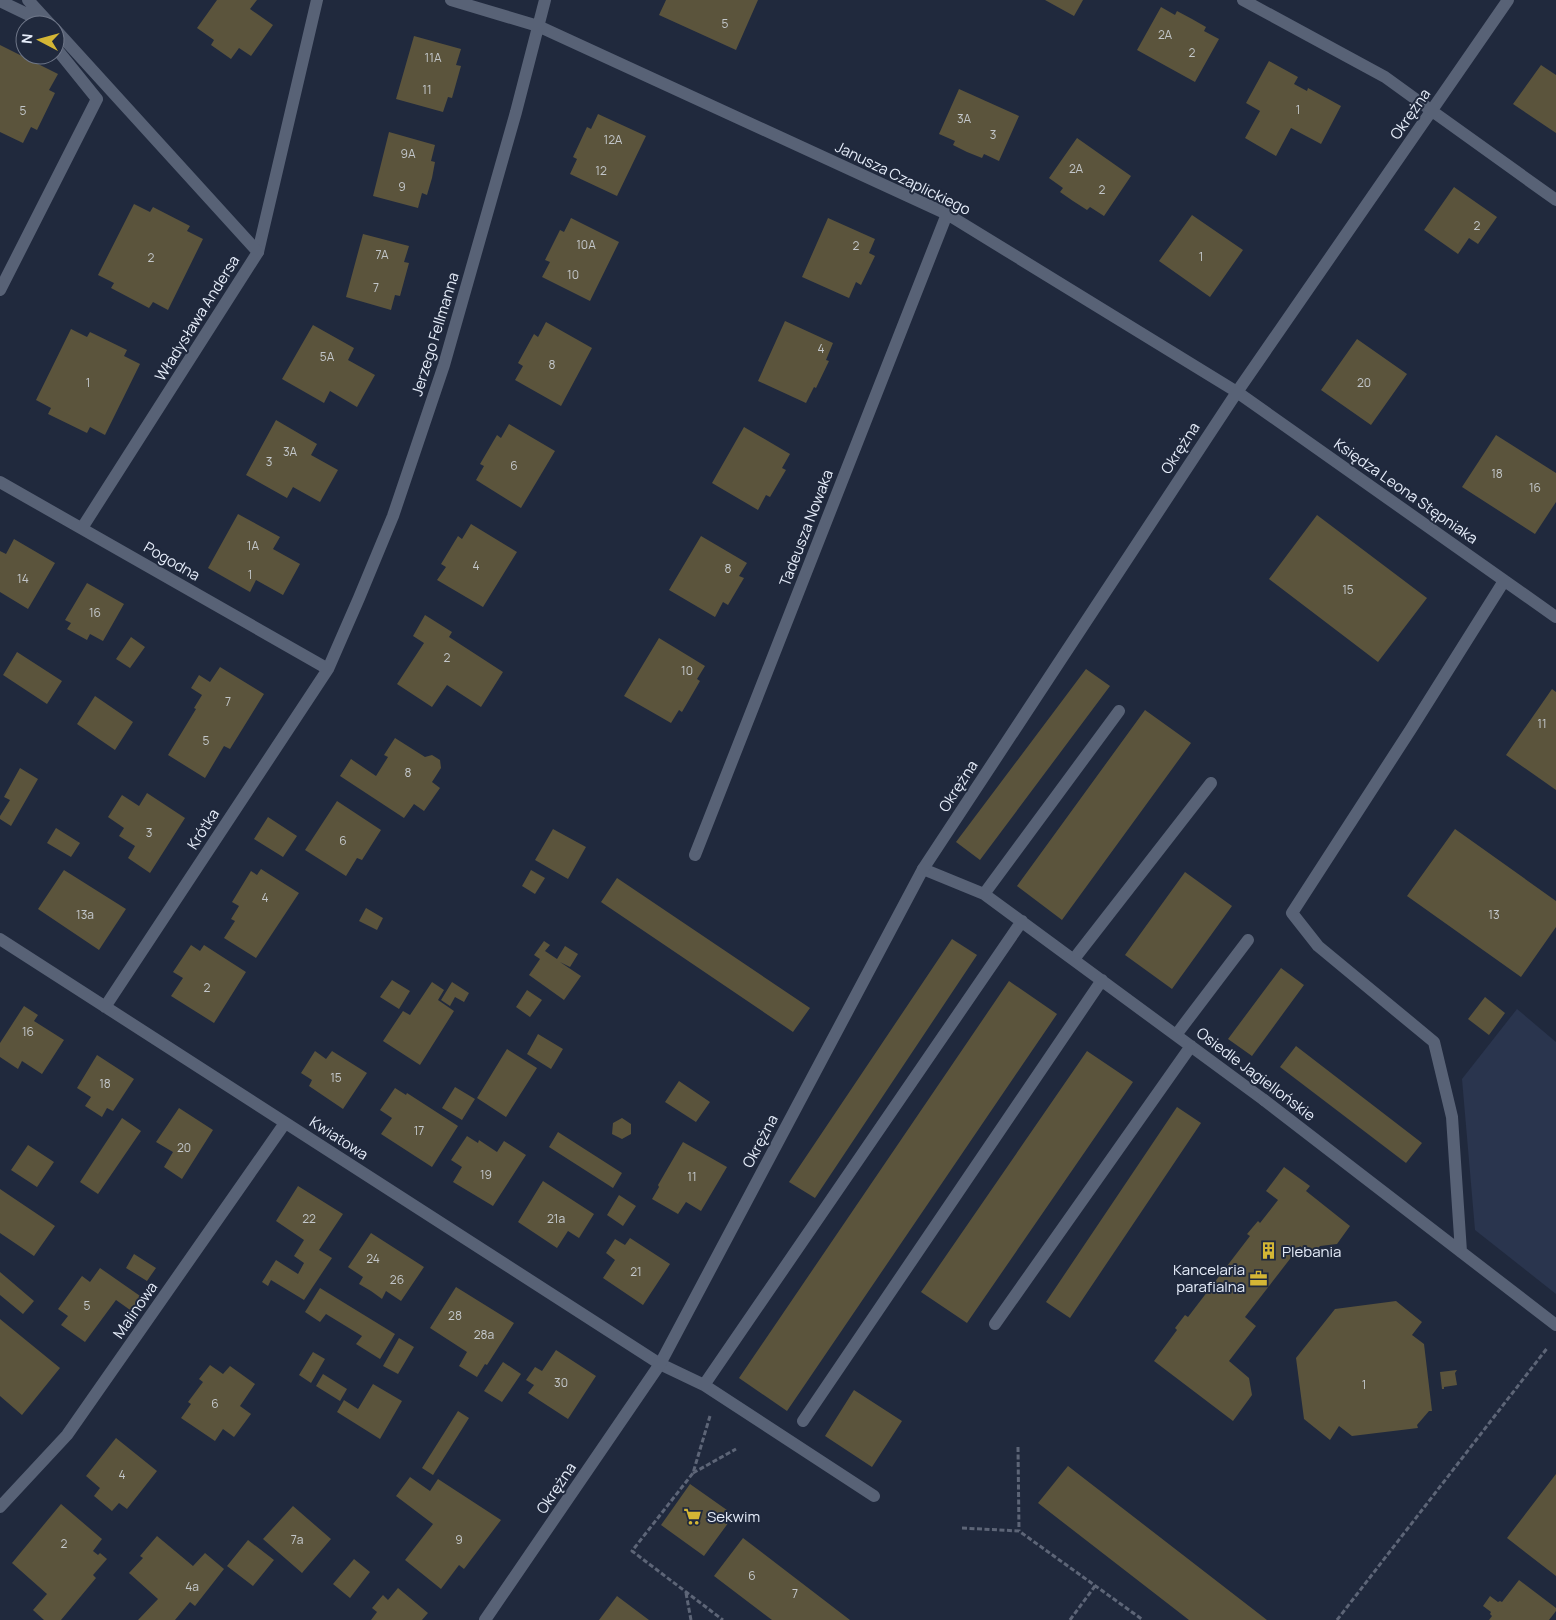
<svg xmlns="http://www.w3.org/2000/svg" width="1556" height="1620" font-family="Manrope,sans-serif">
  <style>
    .built { fill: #2a354e }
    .building { fill: #5b543c }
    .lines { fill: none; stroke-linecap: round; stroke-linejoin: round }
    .path { stroke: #5d6577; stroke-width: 3; stroke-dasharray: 5 2.5; stroke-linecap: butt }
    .service { stroke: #586276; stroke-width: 12 }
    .minor { stroke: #586276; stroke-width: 12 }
    .labels { text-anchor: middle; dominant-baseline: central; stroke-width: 4; stroke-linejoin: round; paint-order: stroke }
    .number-label { font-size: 12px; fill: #c3c7ca }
    .street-label { font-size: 15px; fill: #e6edfa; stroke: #20293d }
    .poi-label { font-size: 15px; fill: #e6edfa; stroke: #20293d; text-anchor: start }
  </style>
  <rect width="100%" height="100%" fill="#20293d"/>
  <!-- built -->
  <path class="built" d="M1517,1009L1556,1042V1294L1475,1230L1462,1079Z"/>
  <!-- building -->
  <path class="building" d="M217,0H257L250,9L273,25L251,56L239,48L231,59L211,45L214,40L197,28Z
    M666,0H758L736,50L659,15Z
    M1045,0H1083L1074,16Z
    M1161,7L1175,15L1177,11L1192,19L1206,27L1204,31L1219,39L1195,82L1137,50Z
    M414,36L461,49L456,65L461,66L452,98L448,97L443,112L396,99Z
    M0,45L58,74L49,90L55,93L37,130L31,127L23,143L0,132Z
    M1269,61L1298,77L1294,84L1307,91L1308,88L1341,106L1321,144L1291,128L1276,156L1245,138L1260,111L1246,103Z
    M1541,65L1556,75V133L1513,104Z
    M959,89L1019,116L999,161L984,154L982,158L967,152L953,145L955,141L939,134Z
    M598,114L646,136L617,196L570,174L577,159L573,157L587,127L591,129Z
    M389,132L435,145L431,161L435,162L432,178L427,195L422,193L418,208L373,196Z
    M1077,138L1131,176L1104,216L1090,207L1087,210L1073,201L1060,192L1063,188L1049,178Z
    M1454,187L1497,217L1478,244L1469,238L1458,254L1424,230Z
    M134,204L150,212L153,207L190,226L187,231L203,239L168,310L153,302L149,308L111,288L114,283L98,275Z
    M1192,215L1243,250L1210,297L1159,261Z
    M571,218L619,242L590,301L542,277L550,262L545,260L560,230L564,232Z
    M828,218L875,239L869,253L875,256L861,285L856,282L849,298L802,277Z
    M363,234L409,246L404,262L409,263L400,296L395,295L391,310L346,297Z
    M785,321L833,343L826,360L829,361L816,388L814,387L806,403L758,381Z
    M546,322L592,348L561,406L515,380L523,366L518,363L534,334L538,337Z
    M313,325L354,348L348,360L375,375L357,407L330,391L324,403L282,379Z
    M71,329L87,337L90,332L127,350L124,356L140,364L105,435L90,427L87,433L48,414L51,408L36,400Z
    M1357,339L1407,374L1371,425L1321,390Z
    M276,420L317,444L311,455L338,470L320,502L293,487L287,498L246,475Z
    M509,424L555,451L521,508L476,480L484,466L480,464L497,435L501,438Z
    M744,427L790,454L782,468L786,470L770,497L766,495L758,510L712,483Z
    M1496,435L1556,473V502L1535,534L1462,487Z
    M238,514L280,537L273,549L300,564L283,595L256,580L250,592L208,568Z
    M1317,515L1427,598L1378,662L1269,579Z
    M471,524L517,552L483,607L437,580L446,567L441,564L458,536L462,539Z
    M701,536L747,563L739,576L744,578L728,605L723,602L715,617L669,590Z
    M14,539L55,563L28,609L0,592V551L6,554Z
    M87,583L124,604L103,641L90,634L87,640L67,629L71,623L65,620Z
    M425,615L452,632L449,637L503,672L481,707L447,685L432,707L397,684L424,643L413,636Z
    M131,637L145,647L130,668L116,659Z
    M659,638L705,666L697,679L700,681L682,712L679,710L671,723L624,696Z
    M17,652L62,681L47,704L3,675Z
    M220,667L264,694L230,749L224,746L205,778L168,755L196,709L194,708L202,695L191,688L199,675L210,682Z
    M1086,669L1110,686L980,860L956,842Z
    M1552,689L1556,692V790L1506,755Z
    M95,696L133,722L115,750L77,724Z
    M1145,710L1191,743L1062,920L1017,886Z
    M395,738L425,757L432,755L440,760L441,768L432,782L440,788L424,811L414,804L404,818L340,776L351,759L376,776L388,757L384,755Z
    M20,768L38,779L11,826L0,819V816L10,800L4,797Z
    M147,793L185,818L150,873L128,858L135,846L119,836L124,828L108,817L122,795L139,806Z
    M337,801L381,830L362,860L357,858L346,876L305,850Z
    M268,817L297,836L283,857L254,839Z
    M56,828L80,843L71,857L47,843Z
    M553,829L586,847L568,879L535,860Z
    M1455,829L1556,901V927L1521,977L1407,896Z
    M261,869L299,893L256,958L224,938L235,921L231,919L239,906L232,902L251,871L257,875Z
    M64,870L126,909L99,950L38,909Z
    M531,870L545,878L535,894L522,886Z
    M1185,872L1232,906L1172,989L1125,955Z
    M617,878L810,1008L793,1032L601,902Z
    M366,908L383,918L377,930L359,921Z
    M952,939L977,955L815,1198L789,1182Z
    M544,941L550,945L545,951L557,959L565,946L578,954L570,967L560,962L581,976L564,1000L529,975L540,959L534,955Z
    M191,945L200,951L204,945L246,972L214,1023L171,996L183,978L173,972Z
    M1281,968L1304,985L1252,1056L1228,1039Z
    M392,980L410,991L399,1009L380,997Z
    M1009,981L1057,1014L787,1411L739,1378Z
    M432,982L444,990L438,1000L454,1011L420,1065L383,1041L403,1011L410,1015Z
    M452,982L469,993L464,1002L455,997L450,1006L441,1000Z
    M527,990L542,1000L530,1017L516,1007Z
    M1485,997L1505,1013L1489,1035L1468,1019Z
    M24,1006L38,1015L34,1021L64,1040L42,1074L22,1061L18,1069L0,1057V1043Z
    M538,1034L563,1049L551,1069L527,1054Z
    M1296,1046L1422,1143L1406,1163L1280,1067Z
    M507,1049L537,1068L506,1117L477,1098Z
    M315,1051L326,1059L332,1051L367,1073L343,1109L309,1086L312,1080L301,1073Z
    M1087,1051L1133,1082L967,1323L921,1292Z
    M97,1055L134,1079L113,1111L107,1108L102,1117L85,1106L91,1097L77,1088Z
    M679,1081L710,1102L696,1122L665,1102Z
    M455,1087L475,1099L462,1120L442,1108Z
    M395,1088L406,1095L407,1093L458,1126L432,1167L381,1134L392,1118L380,1110Z
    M1177,1107L1201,1123L1070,1318L1046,1302Z
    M179,1108L213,1130L182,1179L164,1167L173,1152L156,1142Z
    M122,1118L141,1131L98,1194L80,1182Z
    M622,1118L631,1124V1134L622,1139L612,1134L613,1123Z
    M558,1132L622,1173L613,1188L549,1147Z
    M467,1136L478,1143L479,1140L497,1152L504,1141L526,1155L493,1206L453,1182L462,1167L451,1160Z
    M683,1142L727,1167L701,1211L686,1202L678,1214L652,1199L659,1187L658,1185Z
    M28,1145L54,1162L37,1187L11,1170Z
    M1284,1167L1310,1186L1306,1191L1350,1226L1337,1244L1320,1246L1312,1255L1300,1246L1245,1317L1256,1326L1229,1361L1249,1378L1252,1395L1233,1421L1154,1361L1177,1330L1175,1328L1185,1315L1188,1317L1250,1236L1247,1234L1258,1221L1260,1223L1278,1200L1266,1191Z
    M543,1181L594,1214L579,1238L568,1231L557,1248L518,1222Z
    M298,1186L343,1214L319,1250L332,1258L304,1300L271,1280L268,1286L262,1282L276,1260L298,1274L304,1263L294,1256L304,1240L276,1221Z
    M0,1189L55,1226L34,1256L0,1233Z
    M619,1195L636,1206L623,1226L607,1215Z
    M371,1233L424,1267L401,1301L386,1291L382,1299L371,1291L359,1284L363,1277L348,1267Z
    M630,1238L670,1264L643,1305L603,1278L615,1260L606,1253L615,1239L625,1245Z
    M134,1254L156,1268L147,1281L126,1268Z
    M100,1268L143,1298L133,1312L116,1300L85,1342L61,1325L68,1316L58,1309L82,1276L90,1282Z
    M0,1272L34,1301L23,1314L0,1295Z
    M456,1287L514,1323L487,1365L485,1364L477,1377L459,1366L467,1352L430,1328Z
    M320,1288L395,1334L380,1359L356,1344L362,1336L326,1314L320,1322L305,1312Z
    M1396,1301L1422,1322L1412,1335L1424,1344L1432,1411H1429L1417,1425L1418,1428L1352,1436L1339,1426L1330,1440L1304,1419L1296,1358L1335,1309Z
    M0,1319L60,1368L22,1415L0,1396Z
    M399,1338L414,1347L398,1374L383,1366Z
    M556,1350L596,1376L568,1419L528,1393L534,1385L526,1380L535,1367L542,1371Z
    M313,1352L325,1359L311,1383L299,1375Z
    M503,1362L521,1374L502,1402L484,1391Z
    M210,1365L223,1374L230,1366L255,1384L240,1406L251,1414L234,1437L223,1429L215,1441L181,1418L191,1404L188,1402L203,1382L199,1379Z
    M1457,1370L1455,1373L1457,1385L1444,1387V1389H1442L1440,1372Z
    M323,1374L347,1389L340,1401L316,1386Z
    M373,1384L402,1401L380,1439L337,1412L344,1400L358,1409Z
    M854,1390L902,1421L872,1467L825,1436Z
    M458,1411L469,1418L433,1475L422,1468Z
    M116,1438L157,1471L127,1509L119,1503L112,1511L94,1496L100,1488L86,1476Z
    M1068,1466L1267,1620H1189L1038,1503Z
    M1556,1474V1576L1507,1538Z
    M410,1477L430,1491L438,1479L501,1520L464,1569L459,1565L441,1589L405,1560L433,1524L396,1496Z
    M690,1484L734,1515L704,1556L661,1525Z
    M61,1504L102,1539L93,1551L98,1555L100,1553L107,1559L93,1575L96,1578L61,1620H44L33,1610L47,1594L12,1563Z
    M293,1506L331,1539L302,1573L263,1539Z
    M157,1536L193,1566L205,1553L224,1569L195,1606L190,1602L175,1620H138L158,1599L129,1573L143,1558L140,1556Z
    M743,1538L790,1574L850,1620H772L714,1576Z
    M248,1540L274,1560L253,1586L227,1566Z
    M354,1559L370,1572L350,1598L333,1584Z
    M1519,1580L1556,1608V1611L1549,1620H1489L1492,1616L1490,1614L1491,1612L1483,1606L1490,1596L1498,1602L1500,1601L1502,1602Z
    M398,1588L428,1613L422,1620H371L377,1612L372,1608L383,1595L388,1600Z
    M617,1596L649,1620H599Z"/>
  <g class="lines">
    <!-- path -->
    <path class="path" d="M710,1416L693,1473L632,1551L723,1620
      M1018,1447L1019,1531
      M693,1473L736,1449
      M962,1528L1019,1531L1143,1620
      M686,1593L691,1620
      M1070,1620L1095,1586
      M1337,1620L1548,1347"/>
    <!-- service -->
    <path class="service" d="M1243,0L1385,77L1432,111
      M258,252L317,0
      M923,869L984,894L1264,1100
      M984,894L1119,711
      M1074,959L1211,783
      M1176,1035L1248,940
      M995,1324L1191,1046
      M660,1364L704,1385L874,1496
      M704,1385L1022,921
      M803,1421L1102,980"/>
    <!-- minor -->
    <path class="minor" d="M28,0L51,25
      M451,0L538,26L947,214L1237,392L1556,617
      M0,1L29,15L37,25
      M55,29L258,252L82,528
      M1432,111L1556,200
      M0,290L97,99L55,47
      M0,482L328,669
      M695,855L947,214
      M0,939L660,1364
      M105,1007L328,669L359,598L393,516L444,365L516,112L545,0
      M1264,1100L1556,1325
      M1461,1252L1452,1117L1434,1042L1318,946L1292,913L1411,729L1504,581
      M0,1507L67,1435L285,1123
      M485,1620L660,1364L923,869L1237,392L1508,0"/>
  </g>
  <!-- icons -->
  <defs>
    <symbol id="building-bare" viewBox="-9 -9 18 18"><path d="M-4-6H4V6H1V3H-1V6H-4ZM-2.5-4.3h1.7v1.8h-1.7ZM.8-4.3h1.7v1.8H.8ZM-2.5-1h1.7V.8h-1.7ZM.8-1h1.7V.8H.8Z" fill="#d4b635" stroke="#20293d" stroke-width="2.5" paint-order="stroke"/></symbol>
    <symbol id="office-bare" viewBox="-9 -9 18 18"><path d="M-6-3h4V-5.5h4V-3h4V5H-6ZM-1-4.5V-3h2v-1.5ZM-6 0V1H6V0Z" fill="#d4b635" stroke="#20293d" stroke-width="2.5" paint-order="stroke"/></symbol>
    <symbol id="supermarket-bare" viewBox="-9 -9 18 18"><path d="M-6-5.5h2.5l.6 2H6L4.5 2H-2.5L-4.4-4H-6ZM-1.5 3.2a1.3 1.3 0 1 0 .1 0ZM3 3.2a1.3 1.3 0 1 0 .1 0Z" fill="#d4b635" stroke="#20293d" stroke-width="2.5" paint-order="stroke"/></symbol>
  </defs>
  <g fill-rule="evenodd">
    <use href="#building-bare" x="1256" y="1238" width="25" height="25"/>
    <use href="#office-bare" x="1246" y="1266" width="25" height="25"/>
    <use href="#supermarket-bare" x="680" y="1504" width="25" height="25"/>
  </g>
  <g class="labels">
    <!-- number labels -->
    <g class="number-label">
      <text x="725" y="23">5</text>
      <text x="1165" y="34">2A</text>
      <text x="1192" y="52">2</text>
      <text x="433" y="57">11A</text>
      <text x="427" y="89">11</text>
      <text x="1298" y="109">1</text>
      <text x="23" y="110">5</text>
      <text x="964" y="118">3A</text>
      <text x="993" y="134">3</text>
      <text x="613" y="139">12A</text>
      <text x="408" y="153">9A</text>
      <text x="1076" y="168">2A</text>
      <text x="601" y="170">12</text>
      <text x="402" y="186">9</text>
      <text x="1102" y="189">2</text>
      <text x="1477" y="225">2</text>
      <text x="586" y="244">10A</text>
      <text x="856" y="245">2</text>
      <text x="382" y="254">7A</text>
      <text x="1201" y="256">1</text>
      <text x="151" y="257">2</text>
      <text x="573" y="274">10</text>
      <text x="376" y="287">7</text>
      <text x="821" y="348">4</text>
      <text x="327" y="356">5A</text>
      <text x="552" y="364">8</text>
      <text x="88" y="382">1</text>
      <text x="1364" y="382">20</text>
      <text x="290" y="451">3A</text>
      <text x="269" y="461">3</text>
      <text x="514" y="465">6</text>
      <text x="1497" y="473">18</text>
      <text x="1535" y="487">16</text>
      <text x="253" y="545">1A</text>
      <text x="476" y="565">4</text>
      <text x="728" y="568">8</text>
      <text x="250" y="574">1</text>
      <text x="23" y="578">14</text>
      <text x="1348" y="589">15</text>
      <text x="95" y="612">16</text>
      <text x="447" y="657">2</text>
      <text x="687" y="670">10</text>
      <text x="228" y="701">7</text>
      <text x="1542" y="723">11</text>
      <text x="206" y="740">5</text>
      <text x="408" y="772">8</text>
      <text x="149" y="832">3</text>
      <text x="343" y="840">6</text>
      <text x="265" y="897">4</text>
      <text x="85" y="914">13a</text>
      <text x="1494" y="914">13</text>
      <text x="207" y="987">2</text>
      <text x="28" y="1031">16</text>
      <text x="336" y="1077">15</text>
      <text x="105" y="1083">18</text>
      <text x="419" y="1130">17</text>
      <text x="184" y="1147">20</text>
      <text x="486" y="1174">19</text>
      <text x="692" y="1176">11</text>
      <text x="309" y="1218">22</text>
      <text x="556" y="1218">21a</text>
      <text x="373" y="1258">24</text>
      <text x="636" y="1271">21</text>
      <text x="397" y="1279">26</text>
      <text x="87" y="1305">5</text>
      <text x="455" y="1315">28</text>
      <text x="484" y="1334">28a</text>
      <text x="561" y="1382">30</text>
      <text x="1364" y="1384">1</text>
      <text x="215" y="1403">6</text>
      <text x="122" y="1474">4</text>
      <text x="297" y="1539">7a</text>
      <text x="459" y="1539">9</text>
      <text x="64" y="1543">2</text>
      <text x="752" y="1575">6</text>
      <text x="192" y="1586">4a</text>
      <text x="795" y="1593">7</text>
    </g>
    <!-- street labels -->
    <g class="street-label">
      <text transform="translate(1410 114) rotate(-55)">Okrężna</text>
      <text transform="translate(903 178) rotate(26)">Janusza Czaplickiego</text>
      <text transform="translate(197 318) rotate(-58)">Władysława Andersa</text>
      <text transform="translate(435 334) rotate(-73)">Jerzego Fellmanna</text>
      <text transform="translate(1180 448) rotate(-57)">Okrężna</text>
      <text transform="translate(1406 491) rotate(35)">Księdza Leona Stępniaka</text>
      <text transform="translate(806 528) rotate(-69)">Tadeusza Nowaka</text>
      <text transform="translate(172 561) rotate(30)">Pogodna</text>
      <text transform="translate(958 786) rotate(-57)">Okrężna</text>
      <text transform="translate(203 829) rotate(-57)">Krótka</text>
      <text transform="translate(1256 1074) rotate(37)">Osiedle Jagiellońskie</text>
      <text transform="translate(339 1138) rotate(33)">Kwiatowa</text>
      <text transform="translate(760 1141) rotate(-62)">Okrężna</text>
      <text transform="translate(135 1310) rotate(-55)">Malinowa</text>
      <text transform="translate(556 1488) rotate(-56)">Okrężna</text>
    </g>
    <!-- poi labels -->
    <g class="poi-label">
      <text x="1282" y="1251">Plebania</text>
      <text x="1245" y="1269" text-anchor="end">Kancelaria<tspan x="1245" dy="17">parafialna</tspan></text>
      <text x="707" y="1516">Sekwim</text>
    </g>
  </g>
  <!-- north arrow -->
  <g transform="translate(40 40) rotate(276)"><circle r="24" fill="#20293d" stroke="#6f7789"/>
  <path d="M0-4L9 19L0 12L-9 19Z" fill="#d4b635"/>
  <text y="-8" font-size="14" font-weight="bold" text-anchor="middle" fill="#e6edfa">N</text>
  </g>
</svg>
